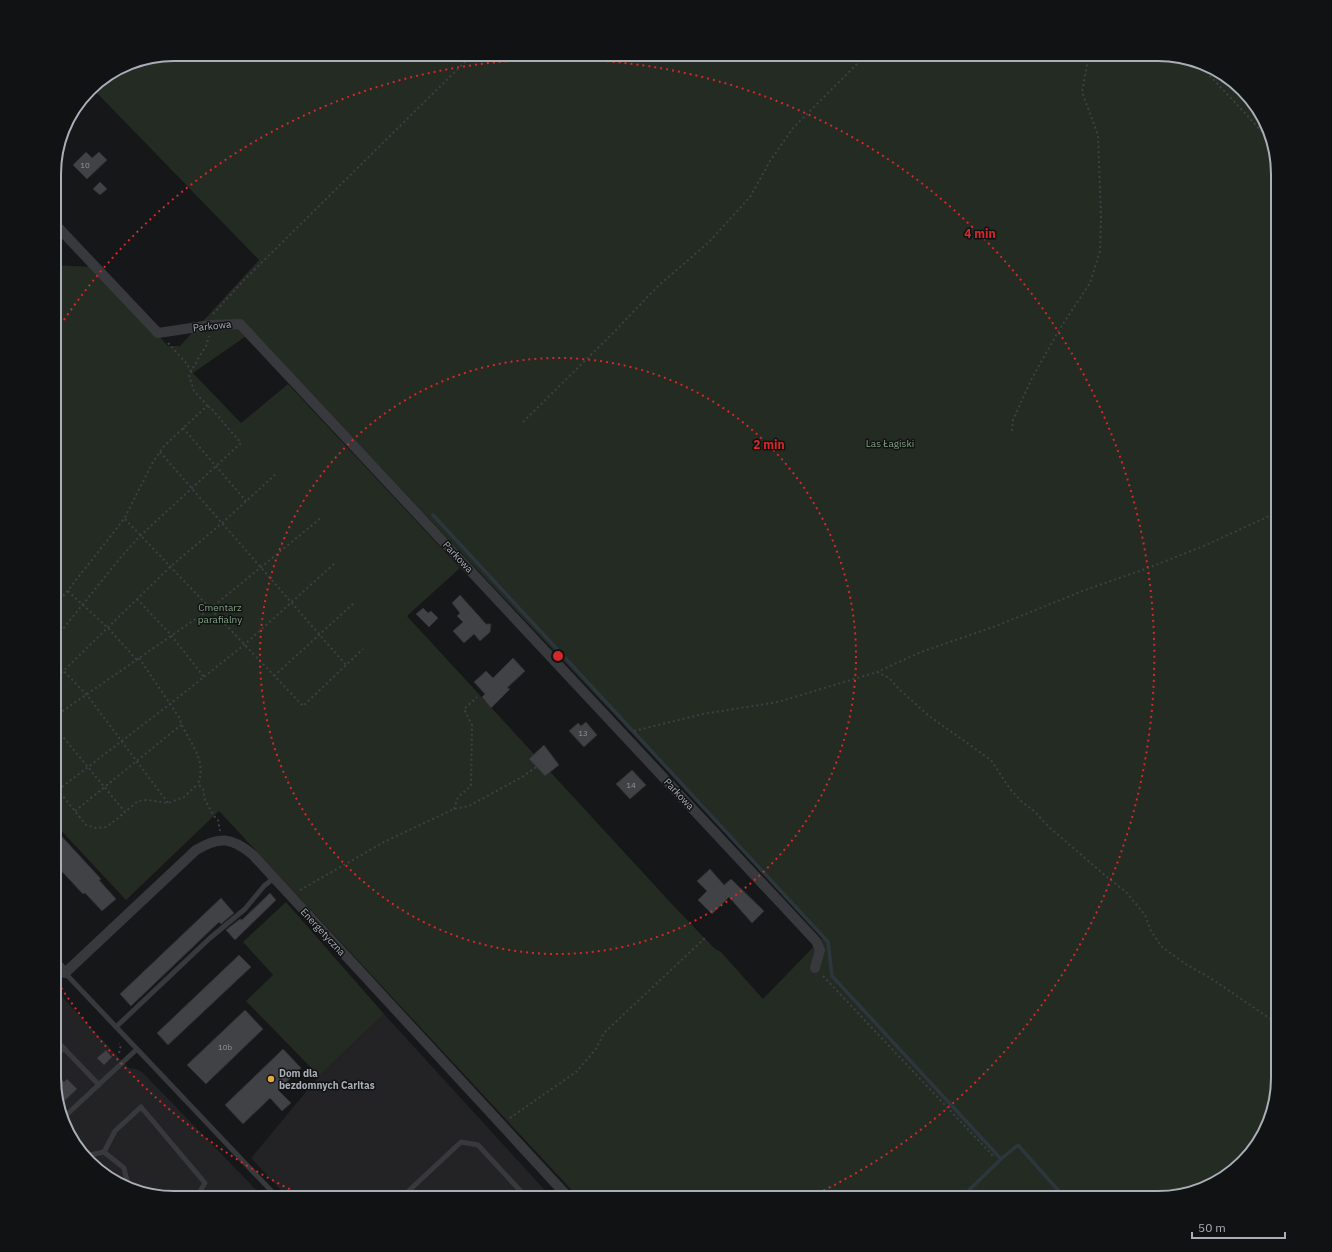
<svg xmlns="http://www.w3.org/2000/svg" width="1332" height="1252" font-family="'IBM Plex Sans',sans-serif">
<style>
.built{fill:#232325}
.green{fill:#232b23;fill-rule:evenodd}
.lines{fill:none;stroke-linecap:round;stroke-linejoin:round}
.stream{stroke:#2d363c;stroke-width:3.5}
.building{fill:#414245;stroke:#313134}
.path{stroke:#3e4044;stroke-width:2;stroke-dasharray:2 3;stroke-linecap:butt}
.lane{stroke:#38393d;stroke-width:5}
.street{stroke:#38393d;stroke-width:10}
.ring{fill:none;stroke:#d62828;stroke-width:2;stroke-dasharray:2 4}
.poi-dot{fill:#e7a740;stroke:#111213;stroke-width:1.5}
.labels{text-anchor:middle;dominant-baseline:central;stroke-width:3;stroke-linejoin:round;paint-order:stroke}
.number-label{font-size:8px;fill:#8f939a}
.street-label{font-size:10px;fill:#a9aeb7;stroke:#111213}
.park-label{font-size:10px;fill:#82a182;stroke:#111213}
.poi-label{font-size:10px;font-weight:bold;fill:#a9aeb7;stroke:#111213;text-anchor:start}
.rim{fill:none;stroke:#a9aeb7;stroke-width:2}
.centre{fill:#d62828;stroke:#111213;stroke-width:2}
.ring-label{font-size:12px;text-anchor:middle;font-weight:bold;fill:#d62828;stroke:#111213;stroke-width:3;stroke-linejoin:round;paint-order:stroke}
</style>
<rect width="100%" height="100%" fill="#161718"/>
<g class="built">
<polygon points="54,988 123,1062 129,1068 137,1069 143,1073 264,1198 174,1198 128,1189 89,1163 63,1124 54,1086"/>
<polygon points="384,1014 552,1198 288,1198 251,1158 320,1075"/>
</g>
<g class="green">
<path d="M174,54H1166L1204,63L1243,89L1269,128L1278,166V1078L1269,1124L1243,1163L1204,1189L1166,1198H579L219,811L126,900L54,823V265L93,267L168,346H180L259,260L92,88L95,84L128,63ZM252,332L824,936L763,999L721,952L715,949L670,902L407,616L460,568L288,384L241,423L193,373Z"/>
<polygon points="286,902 384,1014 319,1076 246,1001 273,975 243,942"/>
</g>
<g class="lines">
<g class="stream">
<polyline points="433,515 828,942 832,976 1001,1159"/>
<polyline points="961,1198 1001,1159 1018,1145 1065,1198"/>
<polyline points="1124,1198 1128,1195 1164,1198"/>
</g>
</g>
<g class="building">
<polygon points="86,152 92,158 99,152 107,160 87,179 73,165"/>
<polygon points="100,182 107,189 100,195 93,189"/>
<polygon points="460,595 486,624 491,624 490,632 480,641 474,634 464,643 453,631 463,622 457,616 460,613 452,603"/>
<polygon points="423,608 428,613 431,611 438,618 429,627 416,614"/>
<polygon points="513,658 525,671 507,688 510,689 491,708 482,697 485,694 474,682 486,671 493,678"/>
<polygon points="586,722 597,735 584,747 569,731 578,723 581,726"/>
<polygon points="544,745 559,765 545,776 529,759"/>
<polygon points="632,770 646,785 630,799 616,784"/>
<polygon points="54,828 101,879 99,880 116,899 102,911 85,893 83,894 54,863"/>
<polygon points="710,869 724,885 731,879 764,911 752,923 729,897 712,914 698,900 707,891 697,881"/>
<polygon points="270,893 276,900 235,940 226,930 240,919 242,920"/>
<polygon points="221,898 234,913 221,924 219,922 131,1006 120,994"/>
<polygon points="239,955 251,967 168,1045 157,1033"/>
<polygon points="245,1010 263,1029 206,1084 187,1065"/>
<polygon points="283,1049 301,1068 278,1090 291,1103 282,1111 270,1098 243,1124 225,1105"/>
<polygon points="106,1050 112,1057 104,1065 97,1058"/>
<polygon points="54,1072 64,1082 67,1079 77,1089 59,1106 54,1086"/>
</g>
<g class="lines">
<g class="path">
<polyline points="1045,54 1055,57 1067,54"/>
<polyline points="1196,61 1243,111 1273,144"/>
<polyline points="213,314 245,279 473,54"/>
<polyline points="168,343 187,364 191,371"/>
<polyline points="523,422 614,332 657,287 709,242 750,197 770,161 793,128 867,54"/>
<polyline points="183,428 246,501"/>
<polyline points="1012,431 1013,420 1031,380 1059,330 1090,283 1100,251 1101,219 1098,135 1082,92 1089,54"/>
<polyline points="160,452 346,665"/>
<polyline points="125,519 303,706 363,649"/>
<polyline points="68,591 108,628 137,660"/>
<polyline points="137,599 171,635 204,677"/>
<polyline points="54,608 124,519 153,462 164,446 207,406 206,404 194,391 189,375 199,357 206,346 209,336"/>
<polyline points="54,640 121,557 140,536 241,443 211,408 207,406"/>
<path d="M139,658L179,717C186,741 208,756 198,784L203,789L205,800L214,816L218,820L220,831"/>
<polyline points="54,661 87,695 168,803"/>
<polyline points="877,672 889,678 900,690 929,716 991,760 1010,789 1022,802 1033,810 1050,828 1107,877 1127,893 1145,915 1151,931 1162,947 1187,965 1209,977 1278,1024"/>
<polyline points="274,676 355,602"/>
<polyline points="54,680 170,567 222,523 276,474"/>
<polyline points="54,717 210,609 321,518"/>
<polyline points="54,726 125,812 138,801 147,800 168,803 184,797 198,784"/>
<polyline points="634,731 703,714 778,702 877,672 921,652 996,626 1085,590 1148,568 1206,545 1278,512"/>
<polyline points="54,785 86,825 96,828 106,827 117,819 125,812"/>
<polyline points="58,790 170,704 244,645 334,564"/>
<polyline points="454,809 458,797 471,786 472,725 464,709 477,697"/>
<polyline points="75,811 181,725"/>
<polyline points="300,890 386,841 454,809 469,806 522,777 539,765"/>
<polyline points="823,976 994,1157"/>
<polyline points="119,1053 121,1045 119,1044"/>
<polyline points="510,1118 576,1072 596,1049 604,1033 706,937"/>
</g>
<g class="lane">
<polyline points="65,973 278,1198"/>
<polyline points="116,1027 210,938 245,909 264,886 274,878"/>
<polyline points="54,1038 99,1085"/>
<polyline points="54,1058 64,1048"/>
<polyline points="62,1119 137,1049"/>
<polyline points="104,1152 115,1131 141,1107 205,1183 196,1198"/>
<polyline points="86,1158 90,1155 104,1152 124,1168 129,1189"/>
<polyline points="401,1198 461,1142 478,1145 527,1198"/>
</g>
<g class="street">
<polyline points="54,223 158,333 211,325 240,324 816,941 820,950 815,968"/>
<path d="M54,961L65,973L196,850C219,836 232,837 253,855L569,1198"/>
</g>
</g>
<g class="ring">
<circle cx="558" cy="656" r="298"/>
<path d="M306 1197A597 597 0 0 1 54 977M54 335A597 597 0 1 1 810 1197"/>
</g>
<circle class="poi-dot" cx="271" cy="1079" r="4"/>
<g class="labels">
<g class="number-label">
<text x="85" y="165">10</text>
<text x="583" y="733">13</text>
<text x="631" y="785">14</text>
<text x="225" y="1047">10b</text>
</g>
<g class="street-label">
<text transform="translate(212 326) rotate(-6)">Parkowa</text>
<text transform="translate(458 557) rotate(47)">Parkowa</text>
<text transform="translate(679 794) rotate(47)">Parkowa</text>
<text transform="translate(323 932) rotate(47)">Energetyczna</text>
</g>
<g class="park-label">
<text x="890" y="443">Las Łagiski</text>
<text x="220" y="607">Cmentarz<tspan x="220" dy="12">parafialny</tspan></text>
</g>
<g class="poi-label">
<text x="279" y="1073">Dom dla<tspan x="279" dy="12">bezdomnych Caritas</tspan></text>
</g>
</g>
<path d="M0 0H1332V1252H0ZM174 61H1158A113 113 0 0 1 1271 174V1078A113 113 0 0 1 1158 1191H174A113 113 0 0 1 61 1078V174A113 113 0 0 1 174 61Z" fill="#111213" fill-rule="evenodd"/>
<path class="rim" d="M174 61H1158A113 113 0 0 1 1271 174V1078A113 113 0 0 1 1158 1191H174A113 113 0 0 1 61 1078V174A113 113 0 0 1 174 61Z"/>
<circle cx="558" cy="656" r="6" class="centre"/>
<g class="ring-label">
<text x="980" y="238">4 min</text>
<text x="769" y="449">2 min</text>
</g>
<path d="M1192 1232v6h93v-6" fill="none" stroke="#a9aeb7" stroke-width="2"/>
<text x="1198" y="1232" font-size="12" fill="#a9aeb7" stroke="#111213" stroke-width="3" paint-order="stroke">50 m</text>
</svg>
